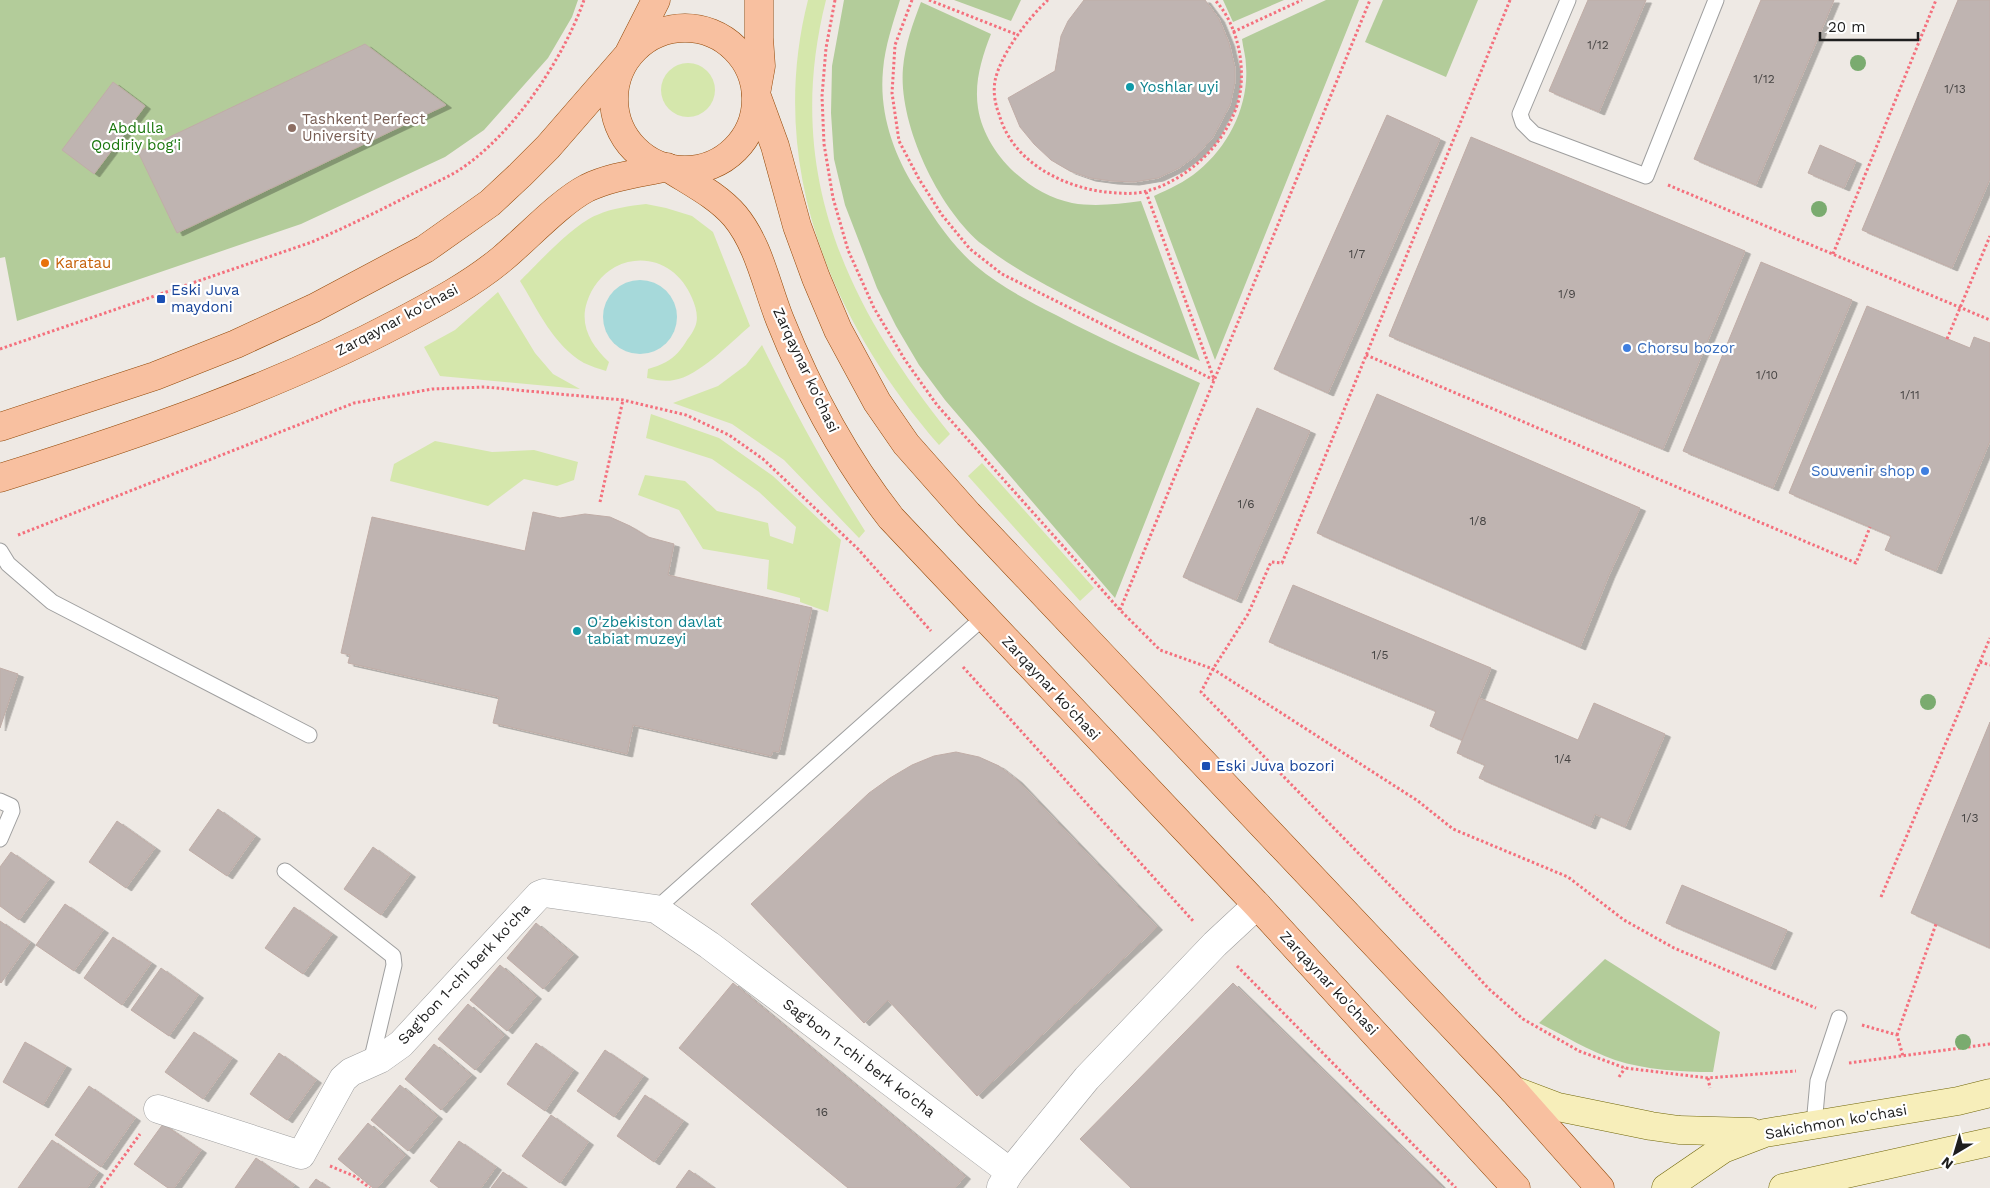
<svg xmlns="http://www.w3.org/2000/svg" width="1990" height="1188" font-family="'Work Sans',sans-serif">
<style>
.grass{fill:#d5e7ac}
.forest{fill:#b3cc9a}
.water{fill:#a6d9da}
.building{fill:#bfb4b1;stroke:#c0ada7;filter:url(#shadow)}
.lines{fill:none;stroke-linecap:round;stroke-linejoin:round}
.service-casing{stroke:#9f9f9f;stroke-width:17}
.minor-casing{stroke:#9f9f9f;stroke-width:29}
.secondary-casing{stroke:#716709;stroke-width:29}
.primary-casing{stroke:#924706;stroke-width:29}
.path{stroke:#f4707d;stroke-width:3;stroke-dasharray:2.5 2.5;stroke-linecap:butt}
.service{stroke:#fff;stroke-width:15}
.minor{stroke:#fff;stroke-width:28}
.secondary{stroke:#f7eeba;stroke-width:28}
.primary{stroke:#f8c0a0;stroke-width:28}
.tree{fill:#7aab6f}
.culture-dot{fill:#0f9aa8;stroke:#fff;stroke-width:2}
.education-dot{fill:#8d6e63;stroke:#fff;stroke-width:2}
.food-dot{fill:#e8710a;stroke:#fff;stroke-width:2}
.transit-dot{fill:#1a4fb4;stroke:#fff;stroke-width:2}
.shop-dot{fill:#3f7fe0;stroke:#fff;stroke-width:2}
.labels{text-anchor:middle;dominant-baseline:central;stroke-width:4.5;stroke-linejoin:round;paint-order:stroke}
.number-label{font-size:12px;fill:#464443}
.culture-label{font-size:15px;fill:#0d838f;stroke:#fff;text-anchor:start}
.education-label{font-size:15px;fill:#785e54;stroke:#fff;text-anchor:start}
.park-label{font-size:15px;fill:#1c7810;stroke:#fff}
.food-label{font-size:15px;fill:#c56008;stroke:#fff;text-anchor:start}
.transit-label{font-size:15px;fill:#164399;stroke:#fff;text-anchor:start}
.street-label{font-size:15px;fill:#1e1e1e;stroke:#fff}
.shop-label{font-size:15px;fill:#366cbe;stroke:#fff;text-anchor:start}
</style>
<defs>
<filter id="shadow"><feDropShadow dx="5.5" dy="3" stdDeviation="0" flood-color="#0004"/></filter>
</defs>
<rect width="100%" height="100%" fill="#eee9e4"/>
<g class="grass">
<path d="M808,0H826C783,170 845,303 950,434L939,445C831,321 766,165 808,0Z"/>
<circle cx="688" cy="90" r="27"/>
<path d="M646,204L666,208L692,216L713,232L750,326C731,342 698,377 674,380C665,382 656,380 647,378L648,369C654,367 661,365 666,362C675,357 682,349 687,340C690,336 693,332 695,327C699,318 696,307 692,298C679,266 646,251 615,267C601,275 592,287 587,302C579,326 592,346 609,362L606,371C599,369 591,366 584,363C553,345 538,310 520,281C538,263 575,223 597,215C613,208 629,206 646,204Z"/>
<polygon points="498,292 535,353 553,374 580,389 440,376 424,347 455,330"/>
<path d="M762,345C793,409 827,471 865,531L859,538L784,460L732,424L673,403L718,386L746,365Z"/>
<polygon points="651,414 719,438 773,476 841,540 828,612 800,602 800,598 767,589 769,560 703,549 679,510 638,495 645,475 685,481 717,511 768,523 770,536 793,544 796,527 759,492 712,459 646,438"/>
<polygon points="435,441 492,452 534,450 578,462 574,480 557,486 524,479 488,506 390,481 394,464"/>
<polygon points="982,463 1094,588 1080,601 968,476"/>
</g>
<g class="forest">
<polygon points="0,0 578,0 572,17 548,58 484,130 445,157 301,224 17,321 5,257 0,258"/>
<path d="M844,0H900C893,23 885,46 883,70C879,112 893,153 915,188C932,215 951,245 976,266C1000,286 1028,301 1056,315C1103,340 1152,361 1200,383L1115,598L945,400L919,365L896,326L877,288L845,205L834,159L831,113L832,66Z"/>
<polygon points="954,0 1021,0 1011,21"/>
<polygon points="1223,0 1284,0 1233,22"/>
<path d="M1326,0H1359L1215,360L1154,196C1169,189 1185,182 1198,171C1229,146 1249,105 1246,66C1246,57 1243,48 1242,39Z"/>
<polygon points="1383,0 1478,0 1446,77 1365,42"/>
<path d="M921,2L991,34C982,57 974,82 978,108C985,153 1028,194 1072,203C1095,207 1118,204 1141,201L1200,361C1152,338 1104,316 1057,291C1032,278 1006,263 983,245C939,210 898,124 903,68C905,45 913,23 921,2Z"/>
<path d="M1605,959L1720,1032L1713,1072C1681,1072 1646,1070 1615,1060C1589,1051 1563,1035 1539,1023Z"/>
</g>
<circle class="water" cx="640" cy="317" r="37"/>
<g class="building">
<polygon points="1084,0 1205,0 1219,19 1229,43 1235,68 1235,82 1230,105 1213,137 1198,154 1179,168 1158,178 1134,182 1112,181 1090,178 1070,171 1051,160 1034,144 1020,127 1008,98 1055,71 1061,36 1068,21"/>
<polygon points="1588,0 1646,0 1599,112 1549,91"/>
<polygon points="1761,0 1834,0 1756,185 1694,159"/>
<polygon points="1958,0 1990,0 1990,179 1952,268 1862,230"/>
<polygon points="365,44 446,105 177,233 138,152"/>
<polygon points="113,82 145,106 94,174 62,150"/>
<polygon points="1387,115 1440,139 1328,393 1274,369"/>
<polygon points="1471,137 1745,251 1663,449 1389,336"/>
<polygon points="1820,145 1856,161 1844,188 1808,173"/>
<polygon points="1761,262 1852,300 1773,488 1683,451"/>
<polygon points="1867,306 1970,348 1974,337 1990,343 1990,441 1936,571 1885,550 1891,536 1789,493"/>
<polygon points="1377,394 1640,508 1609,575 1580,647 1317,533"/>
<polygon points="1257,408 1310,431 1236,600 1183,577"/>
<polygon points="533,512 560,518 585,514 610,517 630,526 648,537 674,544 668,575 812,608 779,752 773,751 771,756 633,725 627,754 493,723 499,697 348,663 350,655 341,653 372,517 525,551"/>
<polygon points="1293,585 1491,668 1462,740 1430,726 1436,711 1269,642"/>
<polygon points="0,668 18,674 0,728"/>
<polygon points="1479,698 1578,740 1594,703 1665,734 1625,827 1595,814 1590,826 1479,778 1485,765 1457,753"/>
<polygon points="1990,722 1990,948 1911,913"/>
<polygon points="956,752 979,757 999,766 1017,780 1157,927 977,1096 888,1000 864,1023 751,904 869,793 890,778 912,765 934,756"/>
<polygon points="218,809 255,836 227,876 189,850"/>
<polygon points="117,821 155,848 126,888 89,862"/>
<polygon points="373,847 410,874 381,915 344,889"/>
<polygon points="11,852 49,879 19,920 0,906 0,867"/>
<polygon points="1682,885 1787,930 1770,967 1666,923"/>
<polygon points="65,904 103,930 74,971 36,945"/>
<polygon points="294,907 332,934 303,974 265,948"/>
<polygon points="0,921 30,942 1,983 0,982"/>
<polygon points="536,923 573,954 543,989 507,958"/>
<polygon points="113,937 151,963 122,1005 84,978"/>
<polygon points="500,965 536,996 507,1031 470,1000"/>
<polygon points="161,968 198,995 169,1036 131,1010"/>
<polygon points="733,983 965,1176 955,1188 848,1188 679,1048"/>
<polygon points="1233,983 1439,1184 1442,1188 1131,1188 1080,1139"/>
<polygon points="468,1004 504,1035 475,1070 438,1039"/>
<polygon points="194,1032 232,1058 203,1099 165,1072"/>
<polygon points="25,1042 66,1066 43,1105 3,1082"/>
<polygon points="536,1043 573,1070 545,1111 507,1084"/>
<polygon points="434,1044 471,1075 441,1110 405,1079"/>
<polygon points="605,1050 643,1076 614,1117 577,1091"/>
<polygon points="279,1053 316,1080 287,1120 250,1094"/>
<polygon points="400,1085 437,1116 408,1151 371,1120"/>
<polygon points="89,1086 135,1118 101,1167 55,1135"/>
<polygon points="645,1095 683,1121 654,1162 617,1136"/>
<polygon points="551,1115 588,1142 560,1183 522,1156"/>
<polygon points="368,1123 405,1155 377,1188 373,1188 338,1159"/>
<polygon points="163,1124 201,1150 174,1188 168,1188 134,1164"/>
<polygon points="52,1140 98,1172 87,1188 18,1188"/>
<polygon points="459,1141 496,1167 481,1188 439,1188 430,1181"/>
<polygon points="256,1158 294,1185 292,1188 235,1188"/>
<polygon points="689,1170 714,1188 676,1188"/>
<polygon points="503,1172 526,1188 491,1188"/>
<polygon points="316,1179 329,1188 309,1188"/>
</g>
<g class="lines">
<g class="service-casing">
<g id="service">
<polyline points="1568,0 1520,114 1523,123 1534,134 1646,176 1716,0"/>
<polyline points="0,551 8,564 52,602 309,735"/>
<polyline points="0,801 11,806 12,811 0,839"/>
<polyline points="285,871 393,956 394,965 371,1062"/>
<polyline points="656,909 984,617"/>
<polyline points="1814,1125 1818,1081 1839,1018"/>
</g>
</g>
<g class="minor-casing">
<g id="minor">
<polyline points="158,1109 301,1155 343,1079 351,1072 380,1059 401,1044 539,895 544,893 656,909 709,945 1010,1172"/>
<polyline points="1001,1187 1010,1172 1087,1078 1215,944 1257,905"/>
</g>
</g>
<g class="secondary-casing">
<g id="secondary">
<polyline points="1513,1090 1558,1107 1651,1126 1679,1130 1751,1132"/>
<polyline points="1666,1188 1723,1149 1765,1133 1958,1101 1990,1093"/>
<polyline points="1783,1188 1990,1142"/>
</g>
</g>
<g class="primary-casing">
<g id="primary">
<polyline points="759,0 759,38 761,66 756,94 775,146 797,226 816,278 838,330 877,402 906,444 968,514 1513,1090 1600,1188"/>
<circle cx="685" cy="99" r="71"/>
<polyline points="0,427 155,376 236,344 314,308 425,249 490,203 520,175 548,147 628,55 656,0"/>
<path d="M0,478C137,435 273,389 400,322C436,303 472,284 503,258C527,238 560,202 587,188C612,176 641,173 667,167C690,182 717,195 735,216C759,245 766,285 780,320C808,390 844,458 891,518L1257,905L1516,1188"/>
</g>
</g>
<g class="path">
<polyline points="835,0 826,48 822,96 824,144 833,198 848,250 874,308 905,360 937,405 1120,610 1160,650 1213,669 1418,801 1453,829 1568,877 1624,920 1674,948 1816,1008"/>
<polyline points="912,0 895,45 892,93 899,141 919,179 942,215 970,249 1002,274 1214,380"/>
<polyline points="929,0 1018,35"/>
<path d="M1048,0C1028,18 1000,55 995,81C993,92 995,104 999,114C1012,161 1060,186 1105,192C1119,193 1134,195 1147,191C1166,186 1184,175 1199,162C1218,145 1232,124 1239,99C1246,66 1238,25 1215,0"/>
<polyline points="1510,0 1282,563 1271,562 1248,614 1213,669 1201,692 1452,949 1489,989 1523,1019 1579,1051 1625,1068 1708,1078 1796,1071"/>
<polyline points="1233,32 1302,0"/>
<polyline points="1668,185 1990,320"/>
<polyline points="1146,192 1214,379"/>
<polyline points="1833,254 1936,0"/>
<polyline points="1947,339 1990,236"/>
<path d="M0,349L312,242C346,227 379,211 412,194C426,187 442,180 456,172C511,138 563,60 584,0"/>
<polyline points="1366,355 1856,563 1870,527"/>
<polyline points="600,502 623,400"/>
<polyline points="18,535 354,403 432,389 485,387 623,400 686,415 729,435 763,459 858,549 931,631"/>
<polyline points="1120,610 1370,0"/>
<polyline points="1980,662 1990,665"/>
<polyline points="963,667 1194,922"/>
<polyline points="1881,897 1990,638"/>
<polyline points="1237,966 1456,1188"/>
<polyline points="1862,1025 1897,1035 1903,1056"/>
<polyline points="1897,1035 1936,924"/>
<polyline points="1849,1063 1990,1044"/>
<polyline points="1619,1077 1625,1068"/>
<polyline points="1708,1078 1710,1088"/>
<polyline points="330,1166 354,1176 370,1188"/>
<polyline points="101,1188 140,1134"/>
</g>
<use href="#service" class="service"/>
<use href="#minor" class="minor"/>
<use href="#secondary" class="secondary"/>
<use href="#primary" class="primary"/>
</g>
<g class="tree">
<circle cx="1858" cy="63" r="8"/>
<circle cx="1819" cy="209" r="8"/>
<circle cx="1928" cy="702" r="8"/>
<circle cx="1963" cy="1042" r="8"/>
</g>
<g class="culture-dot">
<circle cx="1130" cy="87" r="5"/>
<circle cx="577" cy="631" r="5"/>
</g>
<circle class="education-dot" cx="292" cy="128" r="5"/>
<circle class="food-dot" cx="45" cy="263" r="5"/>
<g class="transit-dot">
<rect x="156" y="294" width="10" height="10" rx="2.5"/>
<rect x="1201" y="761" width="10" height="10" rx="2.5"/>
</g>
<g class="shop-dot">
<circle cx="1627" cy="348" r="5"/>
<circle cx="1925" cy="471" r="5"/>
</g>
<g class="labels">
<g class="number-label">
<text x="1598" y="45">1/12</text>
<text x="1764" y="79">1/12</text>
<text x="1955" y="89">1/13</text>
<text x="1357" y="254">1/7</text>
<text x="1567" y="294">1/9</text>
<text x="1767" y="375">1/10</text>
<text x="1910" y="395">1/11</text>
<text x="1246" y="504">1/6</text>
<text x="1478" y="521">1/8</text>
<text x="1380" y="655">1/5</text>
<text x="1563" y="759">1/4</text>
<text x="1970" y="818">1/3</text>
<text x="822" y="1112">16</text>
</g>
<g class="culture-label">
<text x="1140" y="87">Yoshlar uyi</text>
<text x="587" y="622">O'zbekiston davlat<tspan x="587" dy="17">tabiat muzeyi</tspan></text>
</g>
<g class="education-label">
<text x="302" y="119">Tashkent Perfect<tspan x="302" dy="17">University</tspan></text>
</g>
<g class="park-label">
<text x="136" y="128">Abdulla<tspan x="136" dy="17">Qodiriy bog'i</tspan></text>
</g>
<g class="food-label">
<text x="55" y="263">Karatau</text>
</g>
<g class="transit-label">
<text x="171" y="290">Eski Juva<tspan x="171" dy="17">maydoni</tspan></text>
<text x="1216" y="766">Eski Juva bozori</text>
</g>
<g class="street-label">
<text transform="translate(397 320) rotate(-28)">Zarqaynar ko'chasi</text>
<text transform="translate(806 370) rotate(65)">Zarqaynar ko'chasi</text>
<text transform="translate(1051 688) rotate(47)">Zarqaynar ko'chasi</text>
<text transform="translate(464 974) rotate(-47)">Sag'bon 1-chi berk ko'cha</text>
<text transform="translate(1329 983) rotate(47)">Zarqaynar ko'chasi</text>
<text transform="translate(859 1058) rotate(37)">Sag'bon 1-chi berk ko'cha</text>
<text transform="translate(1836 1122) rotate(-10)">Sakichmon ko'chasi</text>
</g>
<g class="shop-label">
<text x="1637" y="348">Chorsu bozor</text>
<text x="1915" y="471" text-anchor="end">Souvenir shop</text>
</g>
</g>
<g transform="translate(1955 1153) rotate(218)" stroke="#ffffff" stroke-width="4" paint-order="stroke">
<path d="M0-4L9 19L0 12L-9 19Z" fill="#1e1e1e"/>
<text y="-8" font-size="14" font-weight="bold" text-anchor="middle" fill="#1e1e1e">N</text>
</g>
<path d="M1820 32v8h98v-8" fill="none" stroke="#1e1e1e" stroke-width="2.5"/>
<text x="1828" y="32" font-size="15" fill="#1e1e1e" stroke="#ffffff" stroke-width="4" paint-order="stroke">20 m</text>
</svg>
